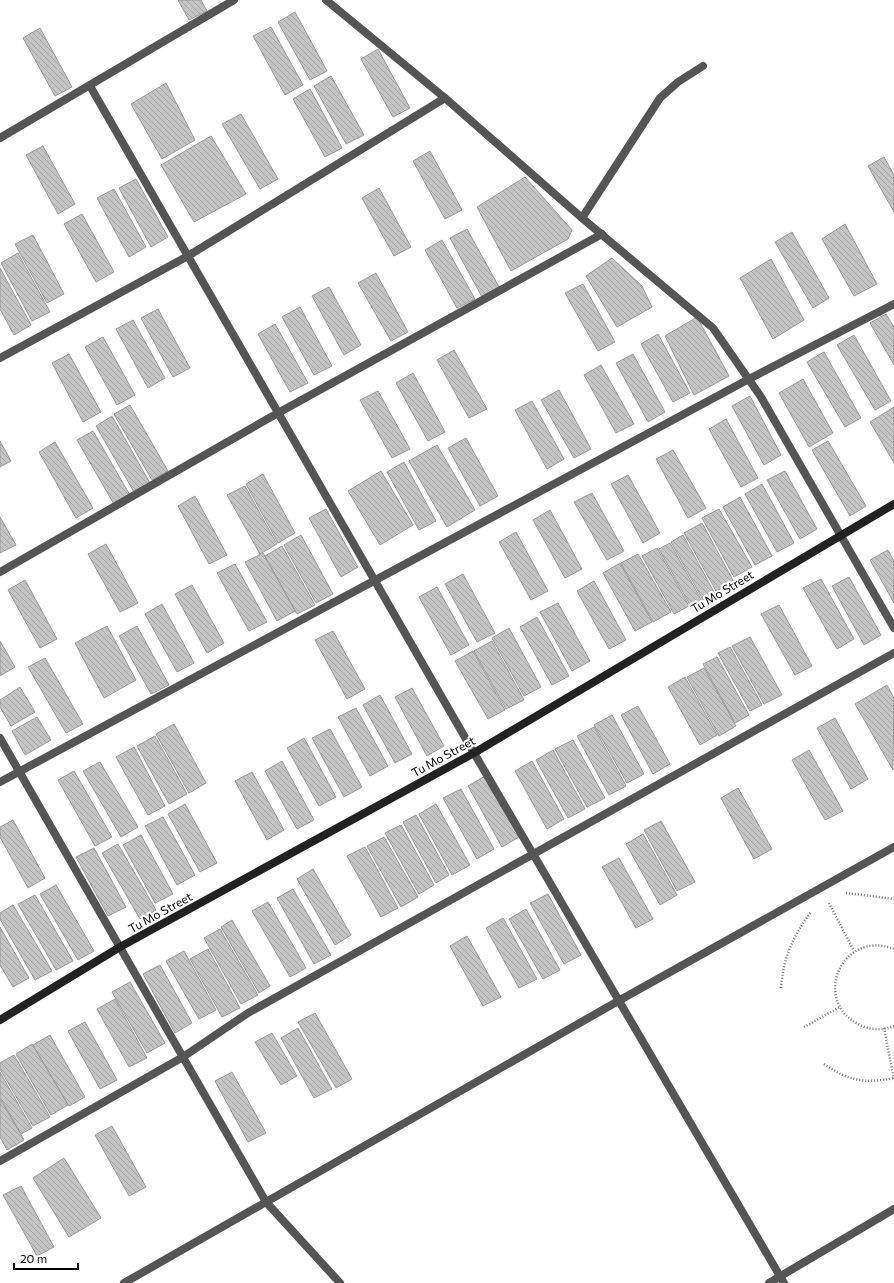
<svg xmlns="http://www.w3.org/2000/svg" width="894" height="1283" font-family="Commissioner,sans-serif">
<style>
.building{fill:url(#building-back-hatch);stroke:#999}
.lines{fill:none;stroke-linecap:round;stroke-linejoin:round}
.path{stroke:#777;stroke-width:2.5;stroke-dasharray:1 2;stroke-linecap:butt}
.street{stroke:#555;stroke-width:8}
.secondary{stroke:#222;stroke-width:8}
.labels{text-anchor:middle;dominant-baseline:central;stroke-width:4;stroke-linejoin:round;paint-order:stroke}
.street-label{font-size:12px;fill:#000;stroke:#fff}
</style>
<defs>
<pattern id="building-back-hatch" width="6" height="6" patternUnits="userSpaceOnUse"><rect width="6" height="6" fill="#c4c4c4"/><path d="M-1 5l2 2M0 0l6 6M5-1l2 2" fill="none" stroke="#a7a7a7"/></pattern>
</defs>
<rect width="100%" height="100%" fill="#fff"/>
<g class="building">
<polygon points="178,0 201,0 207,11 189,20"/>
<polygon points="295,12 327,71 310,80 278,22"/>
<polygon points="271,27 303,85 285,95 253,36"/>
<polygon points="40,28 72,87 55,96 23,38"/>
<polygon points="378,49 410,108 393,117 361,59"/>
<polygon points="331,76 364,135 346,144 314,86"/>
<polygon points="166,83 195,140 162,159 131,104"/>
<polygon points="310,89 342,148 325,157 293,99"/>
<polygon points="241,114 278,179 260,189 222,124"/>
<polygon points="211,136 246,194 194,222 161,165"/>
<polygon points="43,146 75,204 58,214 26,155"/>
<polygon points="430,151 462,210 445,219 413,161"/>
<polygon points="884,157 894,175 894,212 868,166"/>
<polygon points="525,177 572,230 568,239 511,271 477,207"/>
<polygon points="136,179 168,237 151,247 119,188"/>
<polygon points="379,188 411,247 394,256 362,198"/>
<polygon points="114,189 146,247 129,257 97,198"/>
<polygon points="82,214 114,272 96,282 64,224"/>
<polygon points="845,224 877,284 854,296 822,239"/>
<polygon points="467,229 499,287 482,297 450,238"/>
<polygon points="792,232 829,298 813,308 775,242"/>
<polygon points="33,235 64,294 47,303 15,244"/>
<polygon points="442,240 475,299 457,308 425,250"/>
<polygon points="18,253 50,312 32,321 1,263"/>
<polygon points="612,258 642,286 652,307 617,327 586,276"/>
<polygon points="771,259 804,320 773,339 740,278"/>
<polygon points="0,268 31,325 14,335 0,309"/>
<polygon points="376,273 408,332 391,341 358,283"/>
<polygon points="583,284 615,342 598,351 565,293"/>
<polygon points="329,287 361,345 344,355 312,296"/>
<polygon points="300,307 332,366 314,375 282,317"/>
<polygon points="158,309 190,368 173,377 141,318"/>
<polygon points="886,314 894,327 894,365 870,323"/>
<polygon points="697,317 729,376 694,395 665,336"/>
<polygon points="133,320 165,378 148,388 116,329"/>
<polygon points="275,324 308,383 290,392 258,334"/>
<polygon points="658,334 690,393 673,402 641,344"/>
<polygon points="854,335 891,401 875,410 837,345"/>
<polygon points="103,337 135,395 117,405 85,347"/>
<polygon points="454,350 487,409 469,418 437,360"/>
<polygon points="824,352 861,418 845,427 807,362"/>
<polygon points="69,354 101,412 83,422 52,363"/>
<polygon points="633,354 665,412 648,422 616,363"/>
<polygon points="601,365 634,424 616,433 584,375"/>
<polygon points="413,373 445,432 428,441 396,383"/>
<polygon points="803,379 833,433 809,447 779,393"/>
<polygon points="559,390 591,449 574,458 541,400"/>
<polygon points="378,391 410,449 392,458 360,400"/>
<polygon points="750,396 781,455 764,465 732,406"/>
<polygon points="532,401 564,459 547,469 515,410"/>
<polygon points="130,405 168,471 152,480 114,414"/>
<polygon points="894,407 894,463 870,422"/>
<polygon points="112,416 150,483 134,492 96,426"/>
<polygon points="726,419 758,478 741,487 709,429"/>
<polygon points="93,431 131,497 115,506 77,440"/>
<polygon points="466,438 498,496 480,506 448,448"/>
<polygon points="0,441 11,461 0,467"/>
<polygon points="828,441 866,506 850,516 812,450"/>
<polygon points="55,442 93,508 76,518 39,452"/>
<polygon points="437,445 475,510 447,527 409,461"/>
<polygon points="673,450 706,508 688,518 656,459"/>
<polygon points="404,462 436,521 419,530 387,472"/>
<polygon points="381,471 413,525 380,545 348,491"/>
<polygon points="785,471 817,529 800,539 767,480"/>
<polygon points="263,474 295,533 278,543 246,484"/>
<polygon points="628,475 660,533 643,543 611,484"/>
<polygon points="762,484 794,543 777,552 745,494"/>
<polygon points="245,486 277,544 260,554 227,495"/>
<polygon points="592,493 624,551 607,560 574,502"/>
<polygon points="195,496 227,555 209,564 178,506"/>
<polygon points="740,497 772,556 755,565 723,507"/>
<polygon points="326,509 358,567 341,577 309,518"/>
<polygon points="719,509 752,567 734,577 702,518"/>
<polygon points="550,510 582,569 565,578 533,520"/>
<polygon points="0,517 16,545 0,553"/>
<polygon points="702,523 734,582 716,591 684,533"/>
<polygon points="516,532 548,591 531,600 499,542"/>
<polygon points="301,535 333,594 316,603 284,545"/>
<polygon points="683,535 715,594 703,600 671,542"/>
<polygon points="670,543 702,601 691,607 659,549"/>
<polygon points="106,544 138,603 120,612 88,554"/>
<polygon points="282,546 315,605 297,614 265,556"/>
<polygon points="657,548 689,606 674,614 642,556"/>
<polygon points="888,550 894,561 894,603 870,560"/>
<polygon points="263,553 295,611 277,621 245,562"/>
<polygon points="638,554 671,612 653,622 621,563"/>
<polygon points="620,563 652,622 635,631 603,573"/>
<polygon points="235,564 267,622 249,631 217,573"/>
<polygon points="463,574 495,633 477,642 445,584"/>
<polygon points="849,577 881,635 864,645 832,586"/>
<polygon points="821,579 854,639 837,649 803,588"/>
<polygon points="25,580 57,639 40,648 8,590"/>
<polygon points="594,581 626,640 609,649 577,591"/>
<polygon points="192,585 224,643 207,653 175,594"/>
<polygon points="437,587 469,645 451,655 419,597"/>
<polygon points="558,603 590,661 572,671 540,612"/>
<polygon points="162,604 194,663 177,672 145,614"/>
<polygon points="779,605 812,666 795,675 761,614"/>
<polygon points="537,617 569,676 552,685 520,627"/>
<polygon points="107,626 136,680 104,698 75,643"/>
<polygon points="137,626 169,685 151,694 119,636"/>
<polygon points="509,628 541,687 524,696 492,638"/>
<polygon points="333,631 365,689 347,699 315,640"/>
<polygon points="750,637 782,695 764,704 732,646"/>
<polygon points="0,641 15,667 0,676"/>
<polygon points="492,641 524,700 506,709 474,651"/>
<polygon points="730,647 762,705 750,711 718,653"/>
<polygon points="473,651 505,710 488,719 455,661"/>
<polygon points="717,657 749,715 735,723 703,664"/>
<polygon points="45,658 83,724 66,733 28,667"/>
<polygon points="704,668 736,726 719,736 687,677"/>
<polygon points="685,677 717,735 700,745 668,687"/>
<polygon points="887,685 894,698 893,770 855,704"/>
<polygon points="20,687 35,712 11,726 0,707 0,700"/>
<polygon points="412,688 444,746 427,756 395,697"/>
<polygon points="380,695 412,754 395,763 363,705"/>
<polygon points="638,706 670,764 653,774 621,715"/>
<polygon points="356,708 388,766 370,776 338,717"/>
<polygon points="612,715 644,774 627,783 594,725"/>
<polygon points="37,717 51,740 25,755 12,731"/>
<polygon points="835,718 868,779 851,789 817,728"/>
<polygon points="174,724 206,783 189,793 156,734"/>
<polygon points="594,727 626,786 609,795 577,736"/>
<polygon points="330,729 362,787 344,797 312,738"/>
<polygon points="155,736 187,794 169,804 137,746"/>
<polygon points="304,738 336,797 319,806 287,748"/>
<polygon points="573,740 605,798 587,807 555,749"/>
<polygon points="134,747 165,806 148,815 116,757"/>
<polygon points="553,750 585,809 568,818 536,760"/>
<polygon points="809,750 843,811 825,820 792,760"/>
<polygon points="282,761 314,820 297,829 265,771"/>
<polygon points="532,761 564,819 547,829 515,771"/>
<polygon points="100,762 138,827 121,837 83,771"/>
<polygon points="74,771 112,837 95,846 58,780"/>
<polygon points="252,772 284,830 267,840 235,781"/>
<polygon points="485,776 519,837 502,847 468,786"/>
<polygon points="738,788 772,849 754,859 721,798"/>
<polygon points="461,789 494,849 477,859 443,798"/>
<polygon points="185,804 217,863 200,872 168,814"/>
<polygon points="436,804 470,865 452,875 419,814"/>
<polygon points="416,815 449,875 436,883 403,822"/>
<polygon points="163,817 195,875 177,885 145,826"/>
<polygon points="13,820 45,878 28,888 0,837 0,827"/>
<polygon points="661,821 695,882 677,891 644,830"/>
<polygon points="401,825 434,885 419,894 385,833"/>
<polygon points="643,834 677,895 660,905 626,844"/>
<polygon points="141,835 173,894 155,903 123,845"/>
<polygon points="384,837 418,897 401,907 367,846"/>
<polygon points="118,844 156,910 140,919 102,853"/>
<polygon points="365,847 398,908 381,917 347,856"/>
<polygon points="94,848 126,907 108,916 76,857"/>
<polygon points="619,858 653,919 636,928 602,867"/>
<polygon points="313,869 351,935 335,945 297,879"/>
<polygon points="56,885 94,951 78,960 40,894"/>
<polygon points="293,889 331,955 314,964 277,898"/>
<polygon points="548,894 581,955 564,964 530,903"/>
<polygon points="35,895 73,961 56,970 18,904"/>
<polygon points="268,902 306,968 290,977 252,911"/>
<polygon points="13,905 52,971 35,980 0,919 0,913"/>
<polygon points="526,909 560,970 543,979 509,919"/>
<polygon points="503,918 537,979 519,988 486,928"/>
<polygon points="232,920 270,986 259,993 221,927"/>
<polygon points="0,927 29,978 13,987 0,965"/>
<polygon points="220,929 258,995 241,1004 204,938"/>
<polygon points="467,936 501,997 483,1006 450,946"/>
<polygon points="208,949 240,1008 222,1017 190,959"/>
<polygon points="184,951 216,1010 199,1019 166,961"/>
<polygon points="160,965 192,1023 175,1033 143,974"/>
<polygon points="130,982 165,1043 147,1053 112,992"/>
<polygon points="115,999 147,1058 129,1067 97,1009"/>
<polygon points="315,1013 352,1079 336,1088 298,1022"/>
<polygon points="85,1022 117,1080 100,1089 68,1031"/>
<polygon points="298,1028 332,1089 314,1098 281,1038"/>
<polygon points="272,1033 297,1076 281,1085 255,1042"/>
<polygon points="50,1035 85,1097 69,1106 33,1045"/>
<polygon points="32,1044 68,1105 51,1115 16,1054"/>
<polygon points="14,1055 50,1117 33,1126 0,1069 0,1063"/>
<polygon points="0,1072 32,1128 21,1134 0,1097"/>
<polygon points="232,1072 266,1133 248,1142 215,1081"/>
<polygon points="0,1099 24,1140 7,1150 0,1137"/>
<polygon points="112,1126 146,1187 129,1196 95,1135"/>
<polygon points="64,1158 101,1218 69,1237 33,1178"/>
<polygon points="21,1186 54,1247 37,1256 3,1195"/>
</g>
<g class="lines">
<g class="path">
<polyline points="846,893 894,899"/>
<polyline points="829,903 854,951"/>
<path d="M894,949C843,929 811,999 858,1024C869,1030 882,1031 894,1026"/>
<path d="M781,988C783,958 793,936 811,912"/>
<polyline points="804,1027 840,1007"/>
<polyline points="884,1028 894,1079"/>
<path d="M824,1064C849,1081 864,1084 894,1078"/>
</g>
<g class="street">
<polyline points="326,0 445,98 582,218 713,328 761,397 894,628"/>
<polyline points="90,86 474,753 784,1283"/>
<polyline points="0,138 234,0"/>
<polyline points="582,218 660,98 678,82 703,66"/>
<polyline points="0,358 188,256 445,98"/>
<polyline points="0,572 278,413 602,234"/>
<polyline points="0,738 266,1202 340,1283"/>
<polyline points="0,782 749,379 894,304"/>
<polyline points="0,1161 183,1057 248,1013 894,653"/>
<polyline points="124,1283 620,1000 894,847"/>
<polyline points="769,1283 894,1209"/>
</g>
<polyline class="secondary" points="0,1020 120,947 474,753 894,504"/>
</g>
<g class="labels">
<g class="street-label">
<text transform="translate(722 591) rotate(-31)">Tu Mo Street</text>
<text transform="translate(443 756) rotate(-29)">Tu Mo Street</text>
<text transform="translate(160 912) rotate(-29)">Tu Mo Street</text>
</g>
</g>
<path d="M14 1263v6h64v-6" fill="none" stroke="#000000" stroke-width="2"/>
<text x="20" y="1263" font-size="12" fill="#000000" stroke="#ffffff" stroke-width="3" paint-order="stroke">20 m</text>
</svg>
